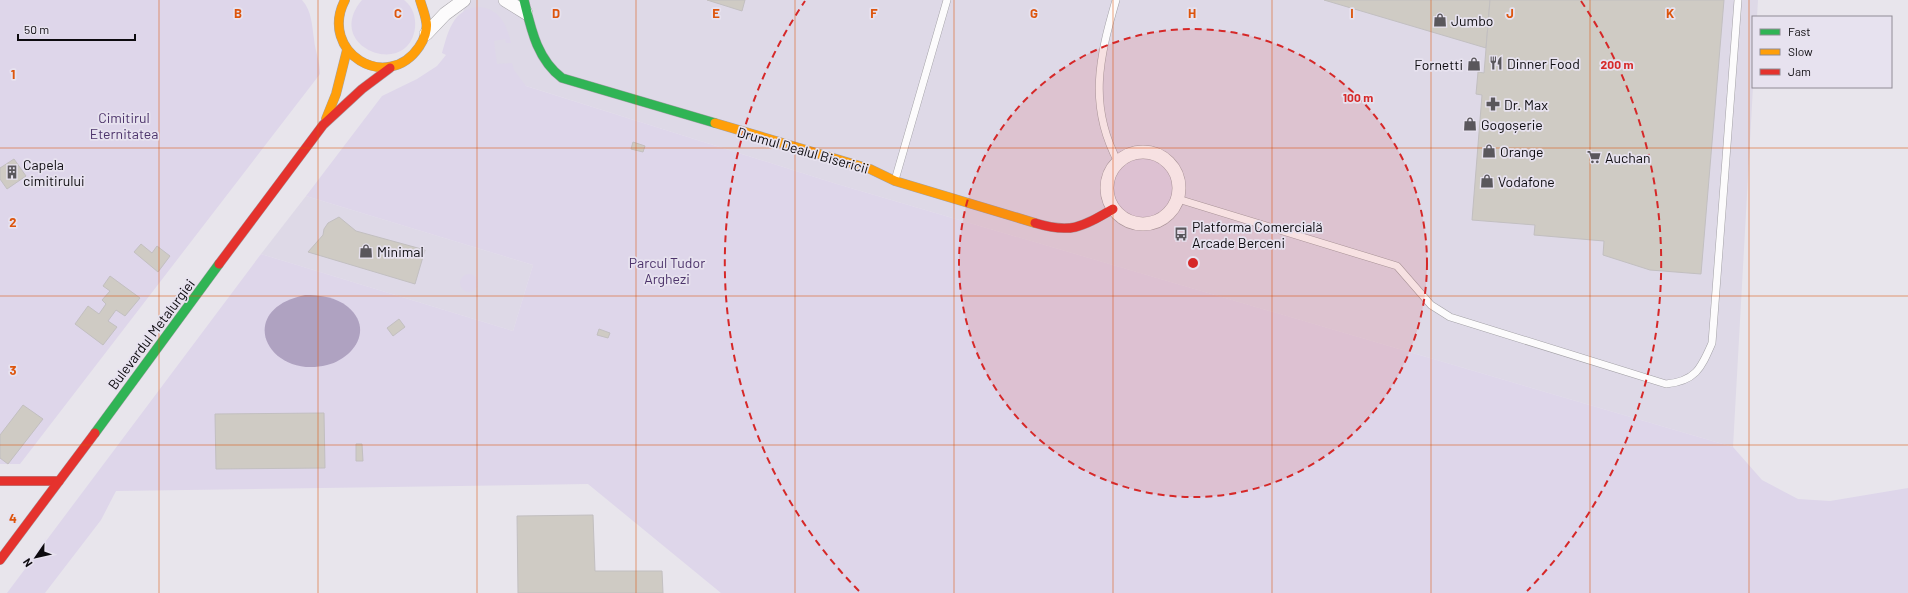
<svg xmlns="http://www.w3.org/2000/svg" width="1908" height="593" font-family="Barlow,sans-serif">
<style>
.built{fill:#ded9e7}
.green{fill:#ded6ea}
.water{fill:#afa2c1}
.building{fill:#cfcbc4;stroke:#c2bfc0}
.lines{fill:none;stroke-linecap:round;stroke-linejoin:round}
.lane-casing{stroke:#a3a1a6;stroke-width:8}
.street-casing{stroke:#a3a1a6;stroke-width:14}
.fast-casing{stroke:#a3a1a6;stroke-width:10}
.slow-casing{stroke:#a3a1a6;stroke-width:10}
.jam-casing{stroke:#a3a1a6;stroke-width:10}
.lane{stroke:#fcfbfc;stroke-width:7}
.street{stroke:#fcfbfc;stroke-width:13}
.fast{stroke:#30b455;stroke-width:9}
.slow{stroke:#ff9f0a;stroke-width:9}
.jam{stroke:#e5322d;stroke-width:9}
.grid{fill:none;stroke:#dd550c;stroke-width:1;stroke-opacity:0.55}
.ring{fill:none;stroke:#d62828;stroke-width:2;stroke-dasharray:7 5}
.labels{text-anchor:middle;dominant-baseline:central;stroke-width:3.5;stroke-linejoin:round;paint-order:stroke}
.poi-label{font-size:14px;fill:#0d0b0f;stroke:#e7e2ef;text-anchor:start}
.park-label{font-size:14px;fill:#4d346b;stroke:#e7e2ef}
.street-label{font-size:14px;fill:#0d0b0f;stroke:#e7e2ef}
.grid-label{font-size:13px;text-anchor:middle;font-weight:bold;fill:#dd550c;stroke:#e7e2ef;stroke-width:3.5;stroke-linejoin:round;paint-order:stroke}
.centre{fill:#d62828;stroke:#e7e2ef;stroke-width:2}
.ring-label{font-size:12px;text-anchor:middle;font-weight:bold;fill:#d62828;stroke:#e7e2ef;stroke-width:3.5;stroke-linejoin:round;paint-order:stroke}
</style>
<rect width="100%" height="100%" fill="#e8e5ec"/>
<g class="built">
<polygon points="466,0 1758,0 1757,17 1753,17 1753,87 1733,447 837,184 482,72 475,65 446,55 467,2"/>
<polygon points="306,196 533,265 513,331 261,254"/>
</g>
<g class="green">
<path d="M0,0H302C312,11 312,26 314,39C315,51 320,61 320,74L20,464H0Z"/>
<path d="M362,0H404C413,7 416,17 415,28C408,80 322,47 362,0Z"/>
<path d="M477,7C498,7 507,24 511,43H506L505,39L494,41L497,64L512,63L514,70L526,86L837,184L1733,447L1762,480L1798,499L1830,501L1908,488V593H721L588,484L116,491L101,520L45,593H7L261,254L513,331L533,265L306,196L382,96L417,79L437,66L446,55L442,53C448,33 452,10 477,7Z"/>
<circle cx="1143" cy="189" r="31"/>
<circle cx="469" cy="283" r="9"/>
</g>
<path class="water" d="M305,295C320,295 336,297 348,307C374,329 354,358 327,365C268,380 233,310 305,295Z"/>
<g class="building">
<polygon points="707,0 745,0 742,11"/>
<polygon points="1324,0 1490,0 1486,48"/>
<polygon points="1490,0 1724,0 1701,274 1650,270 1603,255 1604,241 1534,235 1535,225 1472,220 1482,95 1476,94 1478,72 1484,73"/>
<polygon points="633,142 645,146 643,152 631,149"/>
<polygon points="14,159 26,176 7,189 0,179 0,168"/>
<polygon points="339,217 356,231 425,250 415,284 308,252 323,235 324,229 328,223"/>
<polygon points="141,244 152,253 157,246 170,256 158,272 134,252"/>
<polygon points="110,276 140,298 125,316 116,310 108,321 117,327 103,345 75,324 88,306 99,314 106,304 102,300 110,291 103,286"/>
<polygon points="399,319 405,327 393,336 387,328"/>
<polygon points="599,329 610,333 608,338 597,335"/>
<polygon points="23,405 43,419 8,464 0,458 0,435"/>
<polygon points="324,413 325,468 216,469 215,414"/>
<polygon points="356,444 362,444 363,461 356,461"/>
<polygon points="593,515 595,571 662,571 663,593 518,593 517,516"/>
</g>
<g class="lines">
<g class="lane-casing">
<g id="lane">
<path d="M1116,0C1099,58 1088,106 1118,162"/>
<polyline points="895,180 947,0"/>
<path d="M1178,199L1397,266L1431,305L1450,317L1666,384C1696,381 1701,368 1712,343L1738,0"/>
</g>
</g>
<g class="street-casing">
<g id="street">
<polyline points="505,0 526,13"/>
<polyline points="426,34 445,14 464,0"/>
<circle cx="1143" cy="188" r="36"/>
</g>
</g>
<g class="fast-casing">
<g id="fast">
<path d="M524,0C531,29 537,59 562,78L715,123"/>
<polyline points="95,433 219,264"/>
</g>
</g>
<g class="slow-casing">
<g id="slow">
<path d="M345,0C318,52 387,94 419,47C424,40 428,29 426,21C425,14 422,7 420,0"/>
<polyline points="326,119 336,94 347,50"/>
<polyline points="715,123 870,169 895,181 1035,223"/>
</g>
</g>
<g class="jam-casing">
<g id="jam">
<path d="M1035,223C1071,234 1082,227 1113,209"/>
<polyline points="219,264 323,125 362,89 390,68"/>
<polyline points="0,481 59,481"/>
<polyline points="0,560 95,433"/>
</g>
</g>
<use href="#lane" class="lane"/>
<use href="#street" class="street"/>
<use href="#fast" class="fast"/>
<use href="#slow" class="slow"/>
<use href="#jam" class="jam"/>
</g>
<path class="grid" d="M159,0V593M318,0V593M477,0V593M636,0V593M795,0V593M954,0V593M1113,0V593M1272,0V593M1431,0V593M1590,0V593M1749,0V593M0,148H1908M0,296H1908M0,445H1908"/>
<circle cx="1193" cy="263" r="234" fill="#d62828" fill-opacity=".12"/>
<g class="ring">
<circle cx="1193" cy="263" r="234"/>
<path d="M859 591A468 468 0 0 1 805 1M1581 1A468 468 0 0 1 1527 591"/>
</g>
<defs>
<g id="shop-bare" transform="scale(1.08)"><path d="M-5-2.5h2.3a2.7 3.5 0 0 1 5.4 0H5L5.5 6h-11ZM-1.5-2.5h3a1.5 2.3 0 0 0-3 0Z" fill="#5a575c" stroke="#e7e2ef" stroke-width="2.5" paint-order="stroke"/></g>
<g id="restaurant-bare" transform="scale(1.08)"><path d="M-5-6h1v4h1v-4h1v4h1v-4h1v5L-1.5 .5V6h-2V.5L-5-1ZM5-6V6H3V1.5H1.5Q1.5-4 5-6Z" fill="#5a575c" stroke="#e7e2ef" stroke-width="2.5" paint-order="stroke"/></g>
<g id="pharmacy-bare" transform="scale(1.08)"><path d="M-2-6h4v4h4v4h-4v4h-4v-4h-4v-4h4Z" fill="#5a575c" stroke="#e7e2ef" stroke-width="2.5" paint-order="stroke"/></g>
<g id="supermarket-bare" transform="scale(1.08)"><path d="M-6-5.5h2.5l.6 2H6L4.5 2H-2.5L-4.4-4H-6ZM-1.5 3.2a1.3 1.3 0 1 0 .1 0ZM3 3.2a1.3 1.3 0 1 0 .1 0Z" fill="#5a575c" stroke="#e7e2ef" stroke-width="2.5" paint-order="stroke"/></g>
<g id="building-bare" transform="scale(1.08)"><path d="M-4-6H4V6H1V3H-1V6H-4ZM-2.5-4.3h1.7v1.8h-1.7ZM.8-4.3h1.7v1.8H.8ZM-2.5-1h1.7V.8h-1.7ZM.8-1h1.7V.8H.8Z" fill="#5a575c" stroke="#e7e2ef" stroke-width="2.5" paint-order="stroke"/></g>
<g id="bus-bare" transform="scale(1.08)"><path d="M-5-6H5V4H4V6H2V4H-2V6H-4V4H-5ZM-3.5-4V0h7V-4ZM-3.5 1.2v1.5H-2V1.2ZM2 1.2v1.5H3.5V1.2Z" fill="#5a575c" stroke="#e7e2ef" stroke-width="2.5" paint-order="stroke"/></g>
</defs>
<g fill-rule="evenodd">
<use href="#shop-bare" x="1440" y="20"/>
<use href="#restaurant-bare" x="1496" y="63"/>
<use href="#shop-bare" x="1474" y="64"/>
<use href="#pharmacy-bare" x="1493" y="104"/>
<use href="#shop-bare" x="1470" y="124"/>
<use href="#shop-bare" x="1489" y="151"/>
<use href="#supermarket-bare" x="1594" y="157"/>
<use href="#building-bare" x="12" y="172"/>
<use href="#shop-bare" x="1487" y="181"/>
<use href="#bus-bare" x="1181" y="234"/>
<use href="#shop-bare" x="366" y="251"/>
</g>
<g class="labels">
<g class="poi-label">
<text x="1451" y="20">Jumbo</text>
<text x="1507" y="63">Dinner Food</text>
<text x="1463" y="64" text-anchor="end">Fornetti</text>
<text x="1504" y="104">Dr. Max</text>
<text x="1481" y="124">Gogoșerie</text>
<text x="1500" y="151">Orange</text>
<text x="1605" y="157">Auchan</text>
<text x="23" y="164">Capela<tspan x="23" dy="16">cimitirului</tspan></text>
<text x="1498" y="181">Vodafone</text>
<text x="1192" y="226">Platforma Comercială<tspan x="1192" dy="16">Arcade Berceni</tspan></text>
<text x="377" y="251">Minimal</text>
</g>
<g class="park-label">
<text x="124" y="117">Cimitirul<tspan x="124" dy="16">Eternitatea</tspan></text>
<text x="667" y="262">Parcul Tudor<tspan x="667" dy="16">Arghezi</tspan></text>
</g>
<g class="street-label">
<text transform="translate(803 150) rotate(16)">Drumul Dealul Bisericii</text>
<text transform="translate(151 334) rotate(-53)">Bulevardul Metalurgiei</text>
</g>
</g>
<g class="grid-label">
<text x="238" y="18">B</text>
<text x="398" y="18">C</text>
<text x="556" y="18">D</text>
<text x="716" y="18">E</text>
<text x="874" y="18">F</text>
<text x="1034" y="18">G</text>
<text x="1192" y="18">H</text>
<text x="1352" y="18">I</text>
<text x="1510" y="18">J</text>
<text x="1670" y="18">K</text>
<text x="13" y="79">1</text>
<text x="13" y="227">2</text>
<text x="13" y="375">3</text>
<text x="13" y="523">4</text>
</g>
<circle cx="1193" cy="263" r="6" class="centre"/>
<g class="ring-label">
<text x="1617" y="69">200 m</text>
<text x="1358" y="102">100 m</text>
</g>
<rect x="1752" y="16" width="140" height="72" fill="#e7e2ef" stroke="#908c95"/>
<rect x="1760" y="29" width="20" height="6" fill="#30b455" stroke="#908c95"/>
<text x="1788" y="36" font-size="12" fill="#0d0b0f">Fast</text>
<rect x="1760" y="49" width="20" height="6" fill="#ff9f0a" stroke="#908c95"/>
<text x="1788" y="56" font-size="12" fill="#0d0b0f">Slow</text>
<rect x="1760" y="69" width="20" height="6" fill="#e5322d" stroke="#908c95"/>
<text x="1788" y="76" font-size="12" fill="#0d0b0f">Jam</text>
<g transform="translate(36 557) rotate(236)" stroke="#e7e2ef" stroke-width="3" paint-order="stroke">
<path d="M0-3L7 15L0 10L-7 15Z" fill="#0d0b0f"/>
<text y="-6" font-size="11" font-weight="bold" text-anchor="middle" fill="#0d0b0f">N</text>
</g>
<path d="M18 34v6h117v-6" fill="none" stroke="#0d0b0f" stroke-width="2"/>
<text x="24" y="34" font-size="12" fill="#0d0b0f" stroke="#e7e2ef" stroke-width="3" paint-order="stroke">50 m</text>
</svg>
